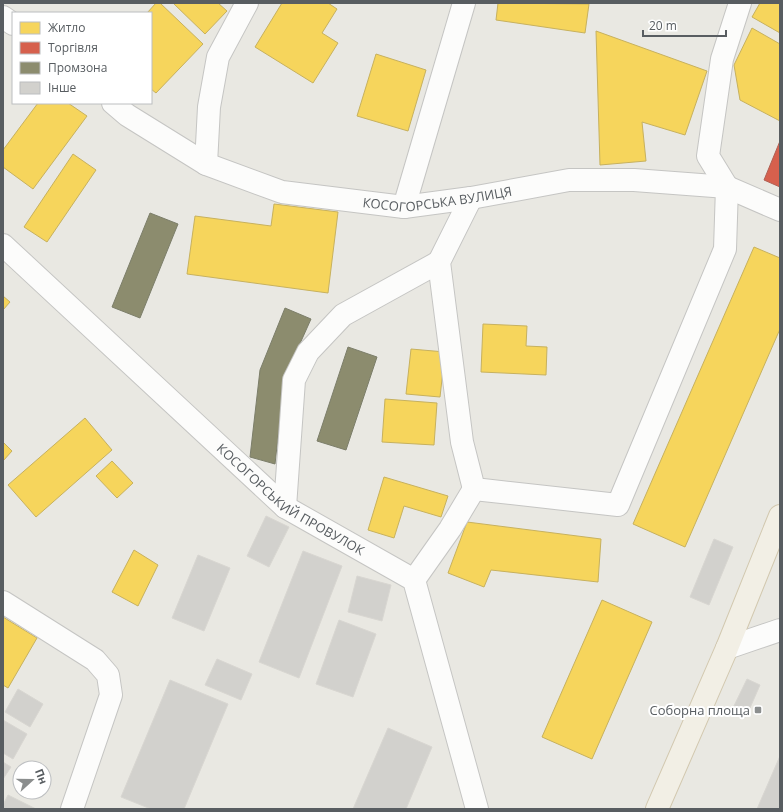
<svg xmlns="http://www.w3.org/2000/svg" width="783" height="812" font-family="'Open Sans',sans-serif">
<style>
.homes{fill:#f6d55c;stroke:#c7b15e}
.shops{fill:#d6604d;stroke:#b05f53}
.industry{fill:#8c8c6e;stroke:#7c7e6a}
.building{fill:#d2d1cd;stroke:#d8d6d1}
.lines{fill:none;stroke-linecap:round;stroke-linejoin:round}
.minor-casing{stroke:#c5c5c3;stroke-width:24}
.major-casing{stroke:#d2c8af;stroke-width:24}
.minor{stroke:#fcfcfb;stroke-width:22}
.major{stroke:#f2efe5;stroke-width:22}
.poi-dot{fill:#8b8e8e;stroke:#fff;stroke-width:1.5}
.labels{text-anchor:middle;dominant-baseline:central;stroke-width:4;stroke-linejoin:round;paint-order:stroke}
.street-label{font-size:13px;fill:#585d61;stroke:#fff}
.poi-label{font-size:13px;fill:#585d61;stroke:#fff;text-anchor:end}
</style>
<rect width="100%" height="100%" fill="#e9e8e2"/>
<g class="homes">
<polygon points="156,3 160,3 203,44 156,93 151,89 151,13 147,13"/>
<polygon points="173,3 218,3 227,11 205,34"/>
<polygon points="282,3 328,3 337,9 322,33 338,43 313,83 255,47"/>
<polygon points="498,3 589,4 585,33 496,20"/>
<polygon points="760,3 780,3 780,33 752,17"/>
<polygon points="752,28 780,44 780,121 740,100 734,65"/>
<polygon points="596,31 707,71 685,135 642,122 646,161 600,165"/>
<polygon points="376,54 426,70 408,131 357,116"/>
<polygon points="38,103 68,103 87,116 33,189 3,167 3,150"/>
<polygon points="73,154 96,170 47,242 24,227"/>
<polygon points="274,204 338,212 328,293 187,274 195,216 271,226"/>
<polygon points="754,247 780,258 780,329 685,547 633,524"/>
<polygon points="3,296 10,302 3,310"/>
<polygon points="483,324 527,326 526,346 547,347 546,375 481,372"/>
<polygon points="411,349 445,352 440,397 406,394"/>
<polygon points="385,399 437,403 434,445 382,442"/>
<polygon points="85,418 112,450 36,517 8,485"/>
<polygon points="3,442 12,451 3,461"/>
<polygon points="112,461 133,483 117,498 96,476"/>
<polygon points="384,477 448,496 441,517 404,506 394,538 368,530"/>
<polygon points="467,522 601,539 598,582 491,570 484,587 448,573"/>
<polygon points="134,550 158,565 138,606 112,592"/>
<polygon points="602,600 652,622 592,759 542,737"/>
<polygon points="3,617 37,638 8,688 3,685"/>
</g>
<polygon class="shops" points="780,141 780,187 764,180"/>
<g class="industry">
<polygon points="150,213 178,224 140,318 112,307"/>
<polygon points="285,308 311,319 285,377 275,464 250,457 260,370"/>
<polygon points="348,347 377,357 346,450 317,441"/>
</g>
<g class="building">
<polygon points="266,516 289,527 269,567 247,556"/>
<polygon points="714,539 733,547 709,605 690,597"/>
<polygon points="303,551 342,566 299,678 259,662"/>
<polygon points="198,555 230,568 204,631 172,618"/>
<polygon points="357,576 391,585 382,621 348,612"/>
<polygon points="339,620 376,634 353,697 316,684"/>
<polygon points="217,659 252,674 241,700 205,685"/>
<polygon points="747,679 760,685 746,717 732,710"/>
<polygon points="170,680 228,704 184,809 151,809 121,797"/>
<polygon points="18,689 43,704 30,727 5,712"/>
<polygon points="3,720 27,734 13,759 3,753"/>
<polygon points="388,728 432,747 406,809 353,809"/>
<polygon points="780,756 780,809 757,809"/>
<polygon points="3,762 11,767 3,779"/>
<polygon points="8,795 36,809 3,809 3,805"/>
</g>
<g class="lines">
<g class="minor-casing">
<g id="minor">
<polyline points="3,17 13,24"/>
<path id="s1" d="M113,103L127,115L206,164L282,192L404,207L471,198L569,180H634L727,187L780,210"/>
<polyline points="206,164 209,107 218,57 247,3"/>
<polyline points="471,198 439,262 462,442 474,489 618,505 725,249 727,187 708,156 722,59 740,3"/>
<polyline points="404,207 464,3"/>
<path id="s2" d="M3,245L285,507L414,580L477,809"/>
<polyline points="285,507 294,380 308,352 343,315 439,262"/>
<polyline points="414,580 450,529 474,489"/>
<polyline points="3,602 95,660 108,675 111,695 72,809"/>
<polyline points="727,648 780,630"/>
</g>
</g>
<g class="major-casing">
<polyline id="major" points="657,809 727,648 780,516"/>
</g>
<use href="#minor" class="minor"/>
<use href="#major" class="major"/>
</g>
<rect class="poi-dot" x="754" y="706" width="8" height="8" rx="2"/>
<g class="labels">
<g class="street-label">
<text stroke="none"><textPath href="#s1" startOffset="349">КОСОГОРСЬКА ВУЛИЦЯ</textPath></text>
<text stroke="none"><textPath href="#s2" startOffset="385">КОСОГОРСЬКИЙ ПРОВУЛОК</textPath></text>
</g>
<g class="poi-label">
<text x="750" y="710">Соборна площа</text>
</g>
</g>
<rect width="783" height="812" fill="none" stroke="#585d61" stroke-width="8"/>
<rect x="12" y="12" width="140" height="92" fill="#ffffff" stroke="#bcbec0"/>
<rect x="20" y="22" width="20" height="12" fill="#f6d55c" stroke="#bcbec0"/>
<text x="48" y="32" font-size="12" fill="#585d61">Житло</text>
<rect x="20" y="42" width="20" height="12" fill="#d6604d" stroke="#bcbec0"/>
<text x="48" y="52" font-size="12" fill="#585d61">Торгівля</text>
<rect x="20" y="62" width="20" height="12" fill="#8c8c6e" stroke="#bcbec0"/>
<text x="48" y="72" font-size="12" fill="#585d61">Промзона</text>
<rect x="20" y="82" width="20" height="12" fill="#d2d1cd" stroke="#bcbec0"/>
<text x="48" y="92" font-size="12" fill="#585d61">Інше</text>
<g transform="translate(32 780) rotate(69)"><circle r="19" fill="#ffffff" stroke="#bcbec0"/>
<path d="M0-3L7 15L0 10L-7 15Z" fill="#8b8e8e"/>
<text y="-6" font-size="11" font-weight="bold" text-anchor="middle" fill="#585d61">Пн</text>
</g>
<path d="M643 30v6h83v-6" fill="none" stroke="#585d61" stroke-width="2"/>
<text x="649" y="30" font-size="12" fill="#585d61" stroke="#ffffff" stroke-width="3" paint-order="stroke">20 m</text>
</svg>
